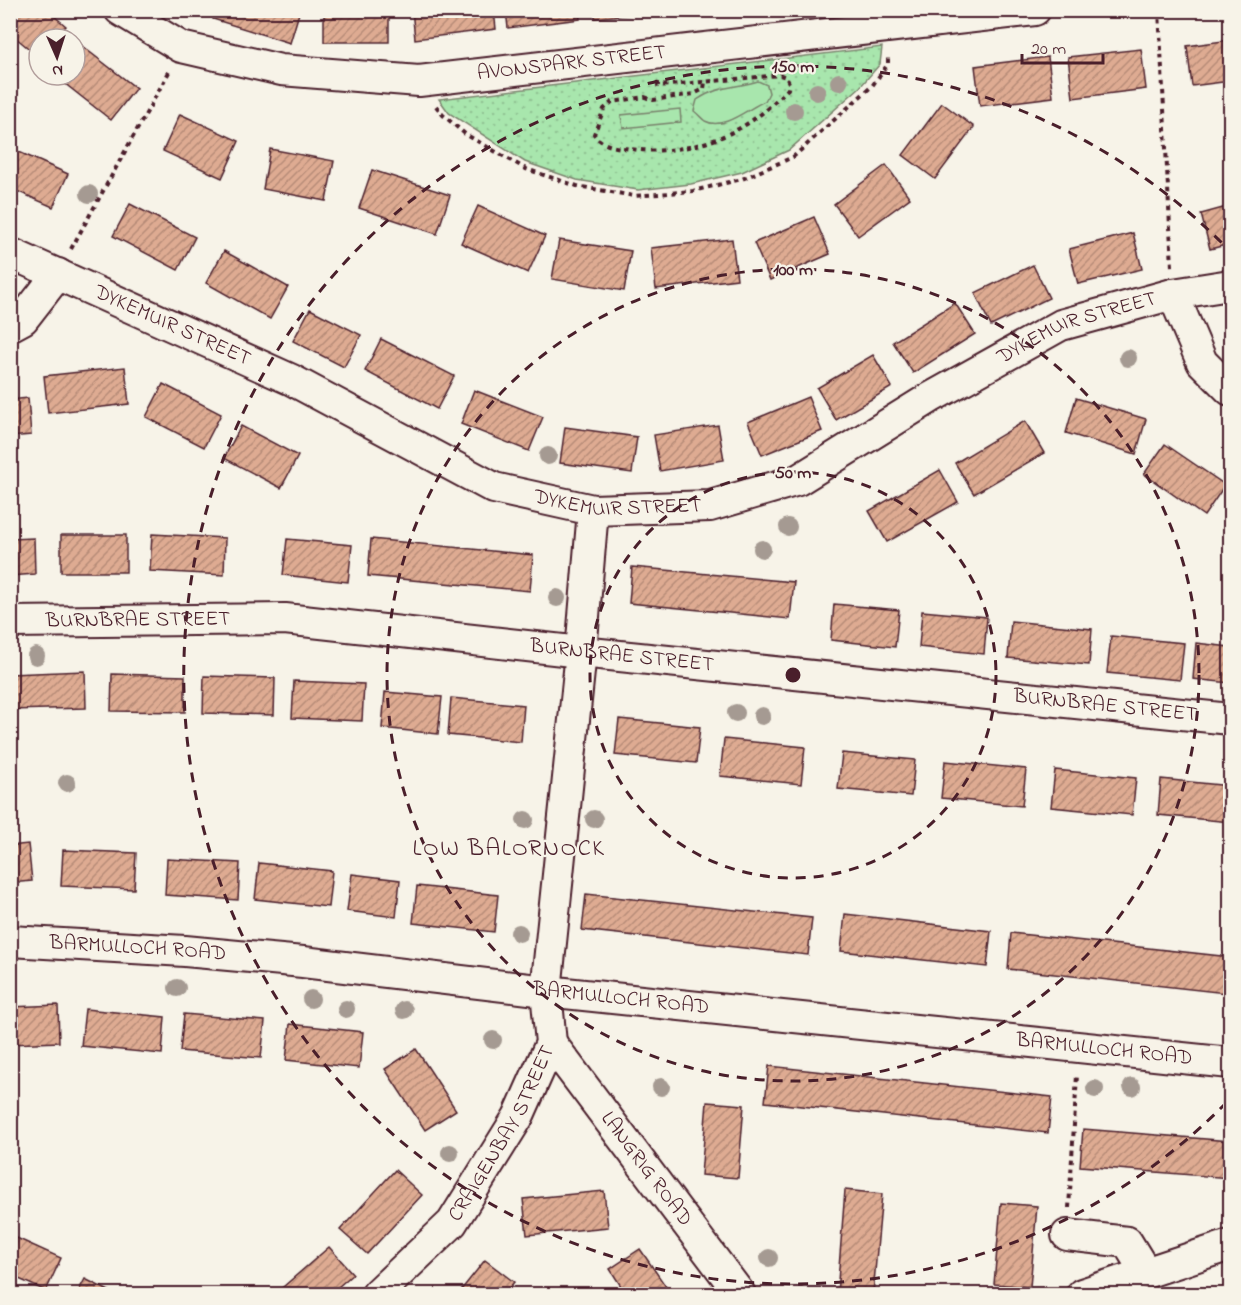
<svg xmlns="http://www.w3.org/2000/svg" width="1241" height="1305" font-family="'Indie Flower',sans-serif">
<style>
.grass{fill:url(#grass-dots);stroke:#79826c;stroke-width:1.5}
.park{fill:#a8e6ad;stroke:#79826c;stroke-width:1.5}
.building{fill:url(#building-hatch);stroke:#4a1f2b;stroke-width:1.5}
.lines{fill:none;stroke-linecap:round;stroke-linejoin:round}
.minor-casing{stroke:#4a1f2b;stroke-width:34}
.path{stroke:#4a1f2b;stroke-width:4;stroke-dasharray:4.5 4.5;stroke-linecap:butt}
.minor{stroke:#f7f3e8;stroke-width:30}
.tree{fill:#a59a92}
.ring{fill:none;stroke:#4a1f2b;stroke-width:3;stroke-dasharray:10 8}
.labels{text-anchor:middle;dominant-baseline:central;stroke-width:4.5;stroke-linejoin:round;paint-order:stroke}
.street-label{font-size:21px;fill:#4a1f2b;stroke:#f7f3e8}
.quarter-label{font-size:24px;letter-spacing:1.5px;fill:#4a1f2b;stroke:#f7f3e8}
.centre{fill:#4a1f2b;stroke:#f7f3e8;stroke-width:3}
.ring-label{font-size:18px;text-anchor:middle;font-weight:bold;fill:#4a1f2b;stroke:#f7f3e8;stroke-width:4.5;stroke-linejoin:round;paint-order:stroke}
</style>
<defs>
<pattern id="grass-dots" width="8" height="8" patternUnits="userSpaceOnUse" patternTransform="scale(1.5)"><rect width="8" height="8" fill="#a8e6ad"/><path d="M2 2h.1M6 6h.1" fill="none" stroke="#92c595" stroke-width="1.8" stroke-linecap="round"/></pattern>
<pattern id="building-hatch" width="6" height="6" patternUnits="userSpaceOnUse" patternTransform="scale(1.5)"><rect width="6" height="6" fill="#deab92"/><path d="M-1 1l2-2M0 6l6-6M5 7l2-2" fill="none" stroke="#b68b77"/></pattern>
</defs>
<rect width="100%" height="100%" fill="#f7f3e8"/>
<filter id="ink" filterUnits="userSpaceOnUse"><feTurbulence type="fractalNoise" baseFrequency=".0167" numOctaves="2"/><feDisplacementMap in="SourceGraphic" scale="12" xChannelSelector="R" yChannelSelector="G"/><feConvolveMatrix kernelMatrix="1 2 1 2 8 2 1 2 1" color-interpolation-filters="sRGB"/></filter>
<g filter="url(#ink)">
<polygon class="grass" points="882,47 880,64 860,87 789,150 742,172 691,184 638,190 577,180 525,162 449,113 439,99"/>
<g class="park">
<path d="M758,81L767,85L769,93L765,101C748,108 724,131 705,121C702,119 698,114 694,111L697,100C717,86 736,88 758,81Z"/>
<polygon points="680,109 681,122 623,128 621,115"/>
</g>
<g class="building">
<polygon points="10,10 47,10 66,26 55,39 39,39 39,57 10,33"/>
<polygon points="215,10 300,10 290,43 213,19"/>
<rect x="324" y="10" width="65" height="32"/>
<polygon points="412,10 494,10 496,29 415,39"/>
<polygon points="506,10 579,10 580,19 508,28"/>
<polygon points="594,10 643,10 643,13 595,18"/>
<polygon points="1230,40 1230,81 1192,86 1187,46"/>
<polygon points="78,43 136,88 111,120 54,75 75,75 75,47"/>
<polygon points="1141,49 1146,89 1073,98 1068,57"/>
<polygon points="1048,57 1053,97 980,106 975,66"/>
<polygon points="942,103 974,127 935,179 903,155"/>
<polygon points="180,114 239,141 222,178 163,151"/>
<polygon points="10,148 68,174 53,207 10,188"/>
<polygon points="270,149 334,161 326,201 263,189"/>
<polygon points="886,165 910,198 858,236 834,204"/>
<polygon points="372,170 450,195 437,234 359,208"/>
<polygon points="130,204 195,237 178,270 113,236"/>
<polygon points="478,206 545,236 528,273 461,243"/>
<polygon points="1230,206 1230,244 1210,249 1201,214"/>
<polygon points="814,217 830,254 770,280 754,243"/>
<polygon points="1133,233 1142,269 1078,284 1069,249"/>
<polygon points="732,239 737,279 656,289 651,248"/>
<polygon points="559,240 631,251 624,291 552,279"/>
<polygon points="224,251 288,287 270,319 206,283"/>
<polygon points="1033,265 1049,298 991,326 975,293"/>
<polygon points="955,303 975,334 913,373 893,342"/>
<polygon points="310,309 361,335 344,367 293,341"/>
<polygon points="381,339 454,376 437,409 365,371"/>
<polygon points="873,355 892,387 836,420 817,388"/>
<polygon points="125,367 129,404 48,413 44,376"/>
<polygon points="163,384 221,414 204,447 146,417"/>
<polygon points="474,390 543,417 529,451 461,424"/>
<polygon points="808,397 822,431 762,455 748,422"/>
<polygon points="28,398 31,435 10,437 10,400"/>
<polygon points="1076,398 1146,419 1136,454 1066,433"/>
<polygon points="1025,421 1044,453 974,494 955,463"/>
<polygon points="718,425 724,460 660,471 654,435"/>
<polygon points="241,426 298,456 281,488 224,458"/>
<polygon points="565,427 637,437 632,473 560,463"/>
<polygon points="1165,444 1225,485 1204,516 1144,474"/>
<polygon points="940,470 958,502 887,542 869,511"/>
<polygon points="152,534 225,538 224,575 150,571"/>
<rect x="61" y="535" width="65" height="37"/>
<polygon points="34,538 35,574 10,576 10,539"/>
<polygon points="287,539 352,545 348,582 283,575"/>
<polygon points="371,539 533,555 530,591 368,576"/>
<polygon points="632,567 794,582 790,619 629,603"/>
<polygon points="834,604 899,610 895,647 831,640"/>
<polygon points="922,611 987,617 984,654 919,647"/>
<polygon points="1011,621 1092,629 1089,665 1008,658"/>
<polygon points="1111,636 1184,643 1180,680 1107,673"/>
<polygon points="1196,643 1230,647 1230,683 1193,679"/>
<polygon points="85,671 86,708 10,710 10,674"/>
<polygon points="112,674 185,676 185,712 111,711"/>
<polygon points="204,676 275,678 274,715 203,713"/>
<polygon points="294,681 364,684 362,721 292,718"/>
<polygon points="385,692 442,697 438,734 382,728"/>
<polygon points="451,698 524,705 521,742 448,735"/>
<polygon points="619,719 700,727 696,763 615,755"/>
<polygon points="724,739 805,747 801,784 720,776"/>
<polygon points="842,753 915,760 911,796 838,789"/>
<polygon points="945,761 1026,769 1022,806 941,798"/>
<polygon points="1055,770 1136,778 1132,815 1051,807"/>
<polygon points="1161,779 1230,786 1230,822 1158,815"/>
<polygon points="28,844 32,881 10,883 10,846"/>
<polygon points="63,850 136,853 134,889 61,886"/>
<polygon points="167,859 240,863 238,900 165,895"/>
<polygon points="259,863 332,871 328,907 255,899"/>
<polygon points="352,874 400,880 396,917 347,911"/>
<polygon points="417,886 498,895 494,932 413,923"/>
<polygon points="586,894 812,918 808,955 582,930"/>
<polygon points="845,914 991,931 987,967 841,951"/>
<polygon points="1011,933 1230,957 1226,993 1008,969"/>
<polygon points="58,1005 59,1042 10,1044 10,1007"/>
<polygon points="85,1009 165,1017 162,1054 81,1046"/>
<polygon points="184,1014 265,1021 261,1058 180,1051"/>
<polygon points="290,1024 363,1032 359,1068 286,1060"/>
<polygon points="416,1049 456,1110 425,1130 385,1069"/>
<polygon points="769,1066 1052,1097 1048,1133 765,1102"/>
<polygon points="707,1102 744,1105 738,1178 701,1175"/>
<polygon points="1083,1129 1230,1141 1230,1178 1080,1166"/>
<polygon points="395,1170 422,1195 367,1254 340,1230"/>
<polygon points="845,1190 882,1194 873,1294 837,1294"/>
<polygon points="604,1191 608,1227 527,1235 523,1199"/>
<polygon points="1001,1203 1037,1206 1030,1287 994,1284"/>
<polygon points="10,1235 61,1258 46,1291 10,1275"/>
<polygon points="329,1247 353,1274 330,1294 275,1294"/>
<polygon points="640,1249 671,1294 626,1294 610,1269"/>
<polygon points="485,1260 514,1282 504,1294 458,1294"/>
<polygon points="85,1279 115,1294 77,1294"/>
</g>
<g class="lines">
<g class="minor-casing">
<g id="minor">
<path id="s1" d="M120,10L181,47L281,70L419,81L1035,10"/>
<path id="s2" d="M10,253L292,380L494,488L593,510L710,506L798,480L930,398L1061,325L1173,294L1230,285"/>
<polyline points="1173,294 1202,362 1230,390"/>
<polyline points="10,326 23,319 58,274"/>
<path id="s3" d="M10,622L285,619L581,652L1230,719"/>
<path id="s4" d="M10,941L185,951L303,962L546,991L1230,1063"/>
<path id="s5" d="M551,1043L740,1294"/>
<polyline points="1067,1235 1127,1242 1146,1273"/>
<path id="s6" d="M377,1294L452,1223L518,1117L551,1043L546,991L581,652L593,510"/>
<polyline points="1082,1294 1230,1245"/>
</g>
</g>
<g class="path">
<polyline points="1159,10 1172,267"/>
<path d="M658,82V86L780,75L786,77L789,83L788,89C778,98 768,109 757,117C722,143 674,155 631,149C616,147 603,147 594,134L604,109L612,102L645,97L653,100L694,94L704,89L705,82"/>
<polyline points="436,106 443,115 465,134 526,169 577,186 634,196 693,191 742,179 793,157 872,86 888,64 888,56"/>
<polyline points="71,249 169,72"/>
<polyline points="1069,1208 1077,1075"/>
</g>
<use href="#minor" class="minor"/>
</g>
<g class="tree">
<circle cx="839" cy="82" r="9"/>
<circle cx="817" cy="92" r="9"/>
<circle cx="794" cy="111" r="9"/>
<circle cx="89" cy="194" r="9"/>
<circle cx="1128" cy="358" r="9"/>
<circle cx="548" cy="456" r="9"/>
<circle cx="788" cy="527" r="9"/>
<circle cx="762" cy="549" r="9"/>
<circle cx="557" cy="598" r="9"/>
<circle cx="36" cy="656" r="9"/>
<circle cx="736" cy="713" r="9"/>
<circle cx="762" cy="716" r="9"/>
<circle cx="67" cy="783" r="9"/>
<circle cx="594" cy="819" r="9"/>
<circle cx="525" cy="820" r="9"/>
<circle cx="519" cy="933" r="9"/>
<circle cx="177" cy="988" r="9"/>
<circle cx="311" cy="999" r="9"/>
<circle cx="346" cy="1009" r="9"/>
<circle cx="404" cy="1010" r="9"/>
<circle cx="493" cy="1040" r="9"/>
<circle cx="661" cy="1087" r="9"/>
<circle cx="1132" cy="1087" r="9"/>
<circle cx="1095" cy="1089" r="9"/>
<circle cx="450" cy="1153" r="9"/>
<circle cx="769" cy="1258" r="9"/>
</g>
</g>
<g class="ring">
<circle cx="793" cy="675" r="203"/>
<circle cx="793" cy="675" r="406"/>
<path d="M1227 1102A609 609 0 1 1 1227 248"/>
</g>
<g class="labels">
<g class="street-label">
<text stroke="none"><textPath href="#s1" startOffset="466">AVONSPARK STREET</textPath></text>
<text stroke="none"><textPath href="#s2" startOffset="178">DYKEMUIR STREET</textPath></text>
<text stroke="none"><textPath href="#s2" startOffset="1168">DYKEMUIR STREET</textPath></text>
<text stroke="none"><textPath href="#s2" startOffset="664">DYKEMUIR STREET</textPath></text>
<text stroke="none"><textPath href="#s3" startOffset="128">BURNBRAE STREET</textPath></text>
<text stroke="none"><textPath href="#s3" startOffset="614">BURNBRAE STREET</textPath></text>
<text stroke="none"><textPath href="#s3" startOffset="1100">BURNBRAE STREET</textPath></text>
<text stroke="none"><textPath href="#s4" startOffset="128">BARMULLOCH ROAD</textPath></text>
<text stroke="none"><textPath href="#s4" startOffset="614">BARMULLOCH ROAD</textPath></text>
<text stroke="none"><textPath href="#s4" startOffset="1100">BARMULLOCH ROAD</textPath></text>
<text stroke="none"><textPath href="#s6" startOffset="206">CRAIGENBAY STREET</textPath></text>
<text stroke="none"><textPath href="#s5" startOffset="158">LANGRIG ROAD</textPath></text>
</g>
<g class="quarter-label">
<text x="509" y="849">LOW BALORNOCK</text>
</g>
</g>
<circle cx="793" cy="675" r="9" class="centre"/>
<g class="ring-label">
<text x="793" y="72">150 m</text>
<text x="793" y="275">100 m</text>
<text x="793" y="478">50 m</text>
</g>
<rect width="1241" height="1305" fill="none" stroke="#f7f3e8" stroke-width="36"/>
<rect x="18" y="18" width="1205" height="1269" fill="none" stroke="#4a1f2b" stroke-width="2" filter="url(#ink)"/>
<g transform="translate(57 57) rotate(177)"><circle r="28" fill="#f7f3e8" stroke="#b29e9c" stroke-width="1.5"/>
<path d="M0-4.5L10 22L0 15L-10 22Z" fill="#4a1f2b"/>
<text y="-9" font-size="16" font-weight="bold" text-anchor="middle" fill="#4a1f2b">N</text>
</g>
<path d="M1022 54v9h81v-9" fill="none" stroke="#4a1f2b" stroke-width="3"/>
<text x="1031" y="54" font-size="18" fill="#4a1f2b" stroke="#f7f3e8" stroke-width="4.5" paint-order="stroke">20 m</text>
</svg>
